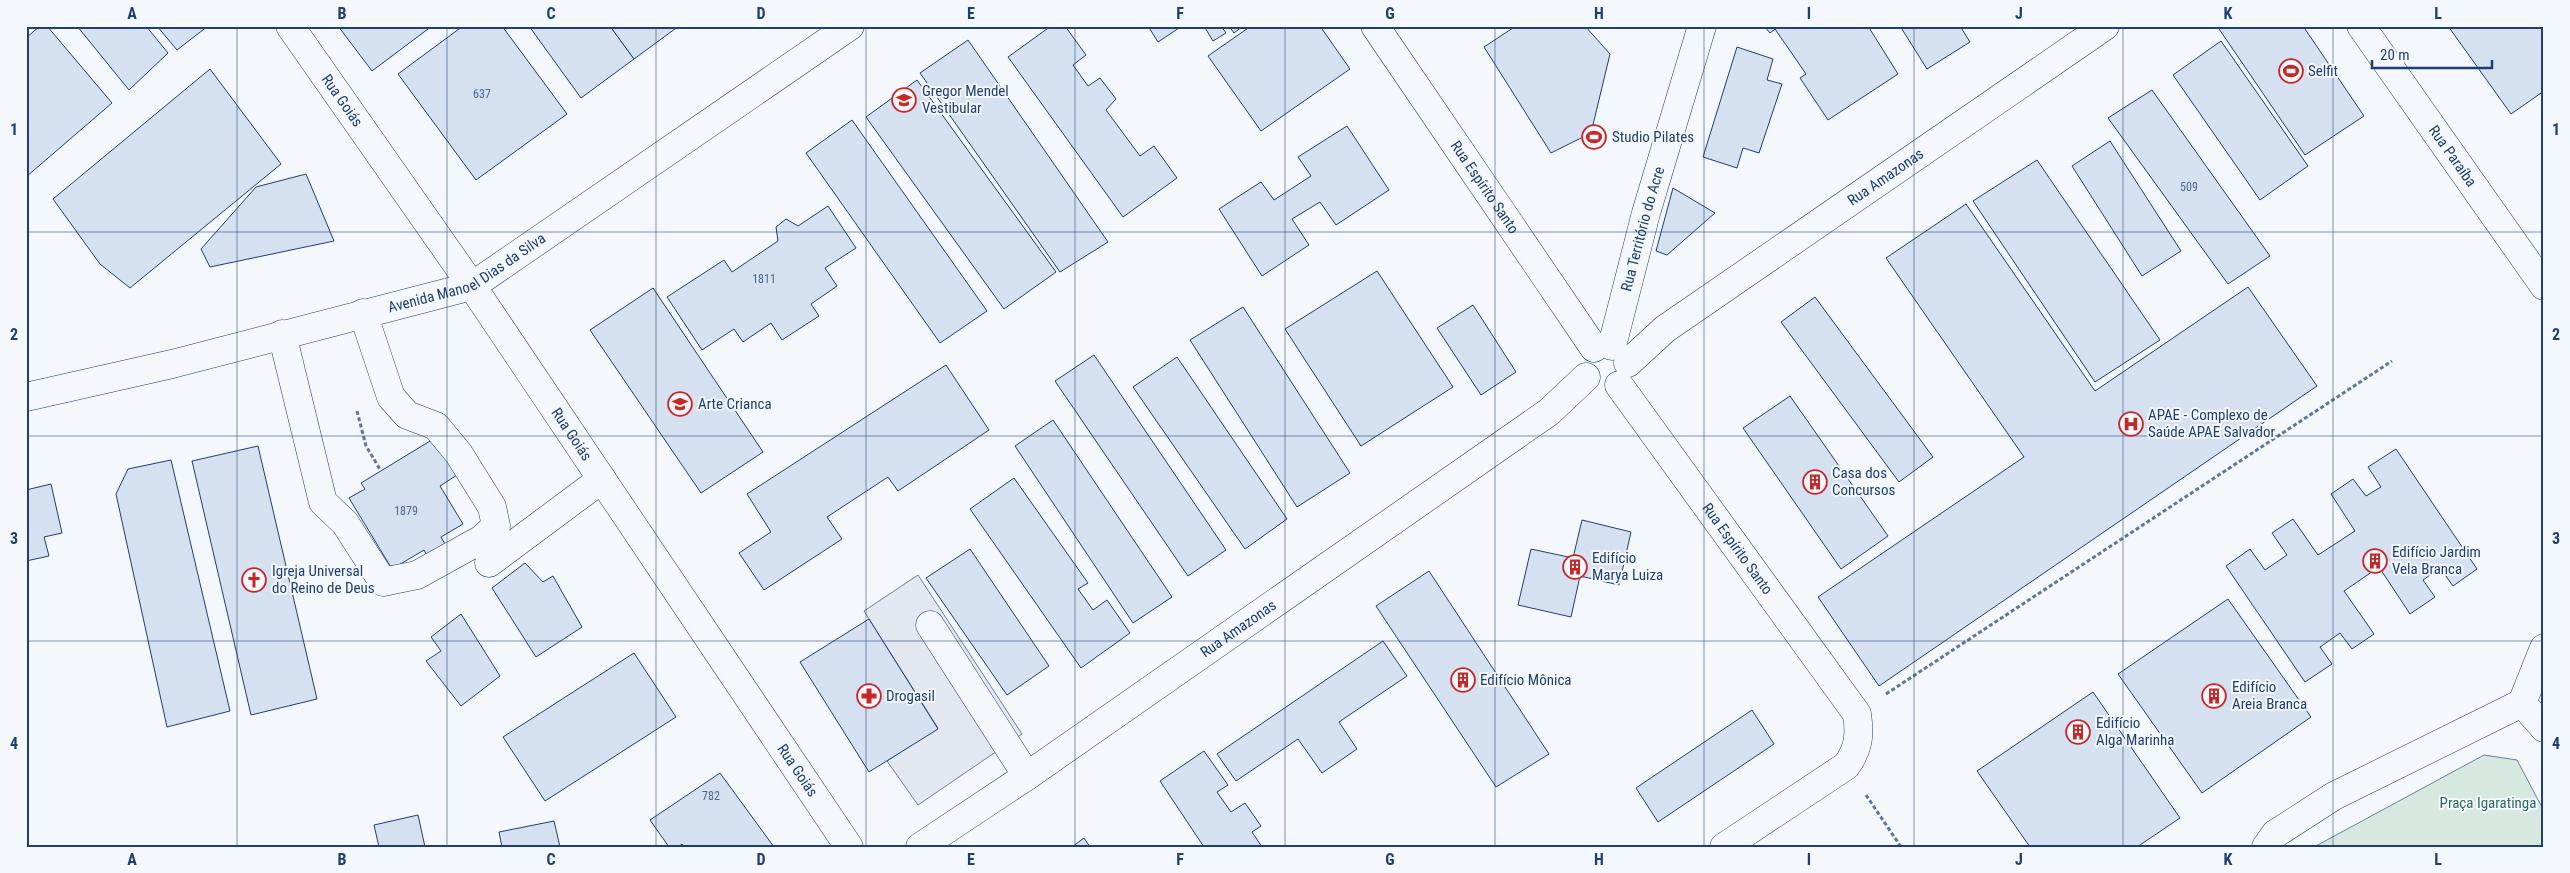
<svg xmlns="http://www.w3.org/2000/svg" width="2570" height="873" font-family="'Roboto Condensed',sans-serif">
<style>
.green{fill:#d7e8df;stroke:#687fa3}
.parking{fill:#e3e8f0;stroke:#687fa3}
.building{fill:#d5e0f0;stroke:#1d3f73}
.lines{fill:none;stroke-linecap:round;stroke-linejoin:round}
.minor-casing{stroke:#1d3f73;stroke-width:29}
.major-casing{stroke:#1d3f73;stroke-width:29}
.path{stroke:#5e769c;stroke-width:3;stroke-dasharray:4 2.5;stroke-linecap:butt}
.minor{stroke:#f4f7fb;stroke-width:28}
.major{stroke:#f4f7fb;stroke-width:28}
.grid{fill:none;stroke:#1d3f73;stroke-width:1;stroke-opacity:0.55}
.labels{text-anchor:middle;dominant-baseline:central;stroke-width:4;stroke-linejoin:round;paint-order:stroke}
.number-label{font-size:12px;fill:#4b6792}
.poi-label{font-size:15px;fill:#1d3f73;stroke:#f4f7fb;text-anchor:start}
.street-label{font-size:15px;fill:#1d3f73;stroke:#f4f7fb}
.park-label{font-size:15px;fill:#2c6c60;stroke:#f4f7fb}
.neatline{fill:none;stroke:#1d3f73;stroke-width:2}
.grid-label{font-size:16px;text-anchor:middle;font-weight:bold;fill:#1d3f73}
</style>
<rect width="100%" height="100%" fill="#f4f7fb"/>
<polygon class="green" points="2484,755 2517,760 2544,811 2544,847 2314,847"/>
<polygon class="parking" points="918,575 1022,734 918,805 887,761 938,728 864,611"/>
<g class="building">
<polygon points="40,26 47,26 112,103 26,177 26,38"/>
<polygon points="77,26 146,26 168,53 129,90"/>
<polygon points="157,26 208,26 177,50"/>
<polygon points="338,26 432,26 372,71"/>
<polygon points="463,26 502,26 567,114 476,180 398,74"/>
<polygon points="529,26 610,26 634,59 581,98"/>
<polygon points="610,26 679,26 634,59"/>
<polygon points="1051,26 1065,26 1086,55 1073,65 1088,86 1100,78 1116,99 1106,110 1140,156 1154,146 1177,178 1123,217 1008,57"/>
<polygon points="1148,26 1182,26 1158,42"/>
<polygon points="1204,26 1221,26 1226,33 1213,41"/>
<polygon points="1229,26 1243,26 1234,33"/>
<polygon points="1251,26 1320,26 1350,69 1261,131 1208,56"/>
<polygon points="1516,26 1585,26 1610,54 1591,133 1551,153 1484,47"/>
<polygon points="1764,26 1868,26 1898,74 1828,120 1800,78 1806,74 1775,29 1770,33"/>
<polygon points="1900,26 1960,26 1970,42 1927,69"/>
<polygon points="2217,26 2303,26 2364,116 2305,155"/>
<polygon points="2448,26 2544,26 2544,91 2511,114"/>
<polygon points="968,40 1108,242 1060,272 920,73"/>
<polygon points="2221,41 2308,166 2260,200 2173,75"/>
<polygon points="1737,47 1773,59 1767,80 1782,84 1759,153 1743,148 1737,168 1703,157"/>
<polygon points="210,69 281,164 130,288 100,264 53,199"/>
<polygon points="917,80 1056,272 1004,309 866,117"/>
<polygon points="2152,90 2270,256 2228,284 2108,118"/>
<polygon points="852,120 987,311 940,343 806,153"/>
<polygon points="1347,126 1389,190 1336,225 1320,202 1292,219 1309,245 1262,276 1219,209 1261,182 1274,200 1311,176 1298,157"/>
<polygon points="2110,141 2181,251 2142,276 2072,166"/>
<polygon points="2037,160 2160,340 2095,382 1973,201"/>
<polygon points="306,174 334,241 210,267 201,249 256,187"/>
<polygon points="1673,188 1715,213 1667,255 1656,251"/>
<polygon points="1966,204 2095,391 2248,287 2317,386 1879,686 1818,597 2024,457 1886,258"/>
<polygon points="828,206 856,248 825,268 837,286 811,304 819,316 782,340 771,323 743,342 734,329 702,350 667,297 724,260 732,272 778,241 776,227 786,219 798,226"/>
<polygon points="1377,271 1453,387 1361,446 1285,329"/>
<polygon points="653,288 763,452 701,493 590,330"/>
<polygon points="1815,297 1933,457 1899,482 1781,322"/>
<polygon points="1473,305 1516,372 1481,395 1437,328"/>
<polygon points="1243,307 1350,473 1297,507 1190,340"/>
<polygon points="1094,355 1226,550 1188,576 1055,381"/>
<polygon points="1177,357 1287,519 1245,549 1133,387"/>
<polygon points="946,365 989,430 898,491 888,477 827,517 842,539 764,590 739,553 771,532 747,494"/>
<polygon points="1790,396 1888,536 1841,569 1743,428"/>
<polygon points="1053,420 1172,597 1133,623 1015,446"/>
<polygon points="435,438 457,475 440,486 463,524 441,537 446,546 428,557 424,550 392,569 349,498 365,489 361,483"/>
<polygon points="258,446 317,699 251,715 192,461"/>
<polygon points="2396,449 2477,569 2453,586 2440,568 2423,580 2435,597 2410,614 2379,567 2344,591 2374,634 2352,649 2340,633 2320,647 2332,664 2305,682 2226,566 2250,549 2265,570 2287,555 2272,533 2293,519 2318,555 2355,531 2331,494 2353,479 2366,496 2381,487 2368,467"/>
<polygon points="171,460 230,711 167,727 116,494 128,469"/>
<polygon points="1014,478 1088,583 1078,589 1093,610 1107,600 1130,633 1081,668 970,509"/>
<polygon points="51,484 62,533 44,537 49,556 26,561 26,490"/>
<polygon points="1582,520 1631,532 1619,585 1580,576 1571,617 1518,605 1531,549 1573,558"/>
<polygon points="970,549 1049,666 1007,695 926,578"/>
<polygon points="525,563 543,582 553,576 582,627 536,657 492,588"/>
<polygon points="1429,571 1549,754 1496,787 1376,606"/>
<polygon points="2228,599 2311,717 2202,793 2118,674"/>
<polygon points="461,614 500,676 461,706 426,661 441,651 431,637"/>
<polygon points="869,619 938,729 869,772 800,662"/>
<polygon points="1383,641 1407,676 1339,722 1357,749 1322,773 1298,739 1236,781 1217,754"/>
<polygon points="634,653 676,717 545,801 503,737"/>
<polygon points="2093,692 2180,818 2137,847 2030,847 1977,771"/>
<polygon points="1752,710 1774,744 1658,822 1636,788"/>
<polygon points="1204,751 1228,785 1217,792 1231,812 1245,803 1261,826 1252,832 1262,847 1204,847 1160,781"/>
<polygon points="720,773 774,847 685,847 682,844 678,847 669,847 650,820"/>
<polygon points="418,815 425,847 379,847 374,825"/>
<polygon points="554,821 560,847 502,847 499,832"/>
<polygon points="1084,838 1090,847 1072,847"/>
</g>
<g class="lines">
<g class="minor-casing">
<g id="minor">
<path id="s1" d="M290,26L472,286L849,847"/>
<path id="s2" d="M1375,26L1594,348"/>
<path id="s3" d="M2361,26L2544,286"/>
<polyline points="282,334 323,502 345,523 383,582 417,575 482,539 496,526 492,507 459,454 436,426 407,415 391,397 363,313"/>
<path id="s4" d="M1612,346L1646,213L1702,26"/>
<path id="s5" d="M1628,363L1665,329L2105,26"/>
<path id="s6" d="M1619,385L1857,714C1860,735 1859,749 1846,766L1724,847"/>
<polyline points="489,563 602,479"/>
<polyline points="930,625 1027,776"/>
<polyline points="2522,703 2544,648"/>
<polyline points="2522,703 2544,728"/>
<path id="s7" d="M920,847L1027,776L1549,412L1586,377"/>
<polyline points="2266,847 2275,834 2334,796 2522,703"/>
</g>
</g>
<g class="major-casing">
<g id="major">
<path id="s8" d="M26,397L172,364L472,286L850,26"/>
</g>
</g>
<g class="path">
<polyline points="357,411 366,446 381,471"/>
<polyline points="1886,694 2392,361"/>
<polyline points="1866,795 1901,847"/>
</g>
<use href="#minor" class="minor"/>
<use href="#major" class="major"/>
</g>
<path class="grid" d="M237,26V847M447,26V847M656,26V847M866,26V847M1075,26V847M1285,26V847M1495,26V847M1704,26V847M1914,26V847M2123,26V847M2333,26V847M26,232H2544M26,436H2544M26,641H2544"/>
<defs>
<g id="stadium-ring" transform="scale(1.25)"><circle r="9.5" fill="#f4f7fb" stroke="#c62828" stroke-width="1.5"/><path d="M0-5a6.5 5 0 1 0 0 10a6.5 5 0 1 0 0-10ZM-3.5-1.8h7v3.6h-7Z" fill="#c62828"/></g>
<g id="school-ring" transform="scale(1.25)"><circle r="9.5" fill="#f4f7fb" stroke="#c62828" stroke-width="1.5"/><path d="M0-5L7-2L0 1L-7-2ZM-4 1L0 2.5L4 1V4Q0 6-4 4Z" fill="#c62828"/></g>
<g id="hospital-ring" transform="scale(1.25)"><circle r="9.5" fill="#f4f7fb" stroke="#c62828" stroke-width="1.5"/><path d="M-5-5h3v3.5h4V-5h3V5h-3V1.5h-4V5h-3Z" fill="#c62828"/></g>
<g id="building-ring" transform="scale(1.25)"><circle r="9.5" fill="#f4f7fb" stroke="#c62828" stroke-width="1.5"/><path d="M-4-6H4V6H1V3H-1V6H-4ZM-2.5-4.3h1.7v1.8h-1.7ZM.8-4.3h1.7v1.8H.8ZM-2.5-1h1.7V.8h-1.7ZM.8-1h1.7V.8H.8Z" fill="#c62828"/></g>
<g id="church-ring" transform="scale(1.25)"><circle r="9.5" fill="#f4f7fb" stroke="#c62828" stroke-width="1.5"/><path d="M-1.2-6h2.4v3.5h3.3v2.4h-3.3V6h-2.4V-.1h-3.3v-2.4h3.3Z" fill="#c62828"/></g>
<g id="pharmacy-ring" transform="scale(1.25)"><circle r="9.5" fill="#f4f7fb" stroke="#c62828" stroke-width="1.5"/><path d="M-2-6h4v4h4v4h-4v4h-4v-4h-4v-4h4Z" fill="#c62828"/></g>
</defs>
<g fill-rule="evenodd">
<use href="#stadium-ring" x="2291" y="71"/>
<use href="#school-ring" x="904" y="100"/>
<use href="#stadium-ring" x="1594" y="137"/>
<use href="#school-ring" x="680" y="404"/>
<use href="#hospital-ring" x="2131" y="424"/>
<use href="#building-ring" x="1815" y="482"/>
<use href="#building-ring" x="2375" y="561"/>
<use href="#building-ring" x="1575" y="567"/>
<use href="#church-ring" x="254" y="580"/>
<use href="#building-ring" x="1463" y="680"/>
<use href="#pharmacy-ring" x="869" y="696"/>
<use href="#building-ring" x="2214" y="696"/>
<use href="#building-ring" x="2078" y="732"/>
</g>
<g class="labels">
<g class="number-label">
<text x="482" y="94">637</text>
<text x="2189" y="187">509</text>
<text x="764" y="279">1811</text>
<text x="406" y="511">1879</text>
<text x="711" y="796">782</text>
</g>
<g class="poi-label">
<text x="2308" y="71">Selfit</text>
<text x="922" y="91">Gregor Mendel<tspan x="922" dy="17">Vestibular</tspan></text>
<text x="1612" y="137">Studio Pilates</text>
<text x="698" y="404">Arte Crianca</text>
<text x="2148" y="415">APAE - Complexo de<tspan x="2148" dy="17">Saúde APAE Salvador</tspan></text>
<text x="1832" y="473">Casa dos<tspan x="1832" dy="17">Concursos</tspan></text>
<text x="2392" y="552">Edifício Jardim<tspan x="2392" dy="17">Vela Branca</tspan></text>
<text x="1592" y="558">Edifício<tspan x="1592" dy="17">Marya Luiza</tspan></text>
<text x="272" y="571">Igreja Universal<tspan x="272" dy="17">do Reino de Deus</tspan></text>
<text x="1480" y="680">Edifício Mônica</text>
<text x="2232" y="687">Edifício<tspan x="2232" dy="17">Areia Branca</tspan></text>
<text x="886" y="696">Drogasil</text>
<text x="2096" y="723">Edifício<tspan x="2096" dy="17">Alga Marinha</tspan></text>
</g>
<g class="street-label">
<text stroke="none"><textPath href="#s1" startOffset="91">Rua Goiás</textPath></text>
<text stroke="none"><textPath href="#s3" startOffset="159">Rua Paraíba</textPath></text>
<text stroke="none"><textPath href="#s5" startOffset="318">Rua Amazonas</textPath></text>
<text stroke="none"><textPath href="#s2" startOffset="195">Rua Espírito Santo</textPath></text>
<text stroke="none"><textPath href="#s4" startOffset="121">Rua Território do Acre</textPath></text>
<text stroke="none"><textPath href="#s8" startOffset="460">Avenida Manoel Dias da Silva</textPath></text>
<text stroke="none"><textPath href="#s1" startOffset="496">Rua Goiás</textPath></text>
<text stroke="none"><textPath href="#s6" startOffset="202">Rua Espírito Santo</textPath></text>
<text stroke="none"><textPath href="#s7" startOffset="386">Rua Amazonas</textPath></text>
<text stroke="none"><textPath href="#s1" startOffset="901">Rua Goiás</textPath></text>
</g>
<g class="park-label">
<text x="2488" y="803">Praça Igaratinga</text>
</g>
</g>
<rect width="2570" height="873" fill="none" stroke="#f4f7fb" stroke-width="55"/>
<path d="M2372 60v8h120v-8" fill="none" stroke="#1d3f73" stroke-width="2.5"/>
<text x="2380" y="60" font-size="15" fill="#1d3f73" stroke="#f4f7fb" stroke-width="4" paint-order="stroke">20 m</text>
<rect x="28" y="28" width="2514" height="818" class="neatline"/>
<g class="grid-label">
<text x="132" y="19">A</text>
<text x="342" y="19">B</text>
<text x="551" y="19">C</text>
<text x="761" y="19">D</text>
<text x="971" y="19">E</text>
<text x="1180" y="19">F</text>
<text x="1390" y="19">G</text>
<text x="1599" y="19">H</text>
<text x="1809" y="19">I</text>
<text x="2019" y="19">J</text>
<text x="2228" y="19">K</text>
<text x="2438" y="19">L</text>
<text x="14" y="135">1</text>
<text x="2556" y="135">1</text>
<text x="14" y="340">2</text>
<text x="2556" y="340">2</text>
<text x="14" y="544">3</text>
<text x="2556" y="544">3</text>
<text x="14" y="749">4</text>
<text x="2556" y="749">4</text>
<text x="132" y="865">A</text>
<text x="342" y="865">B</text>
<text x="551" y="865">C</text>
<text x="761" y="865">D</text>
<text x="971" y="865">E</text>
<text x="1180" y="865">F</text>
<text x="1390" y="865">G</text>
<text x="1599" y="865">H</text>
<text x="1809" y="865">I</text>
<text x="2019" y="865">J</text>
<text x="2228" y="865">K</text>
<text x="2438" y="865">L</text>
</g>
</svg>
